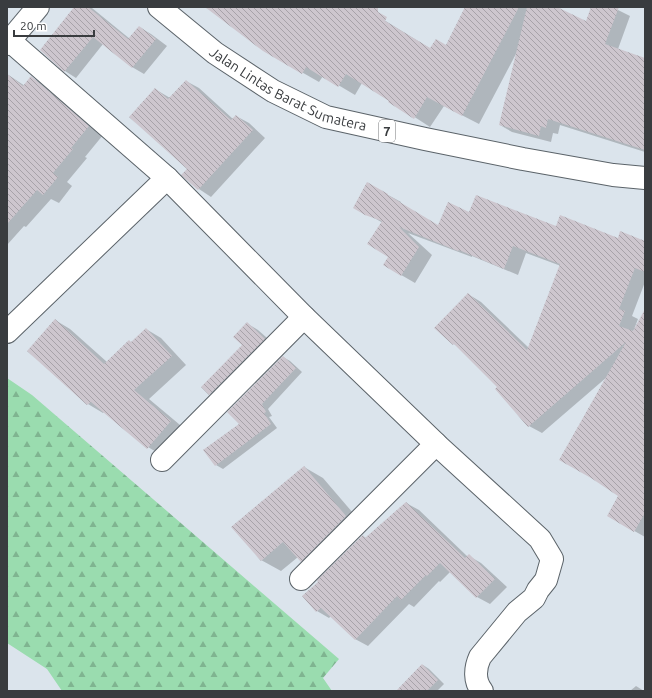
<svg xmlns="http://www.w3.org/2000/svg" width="652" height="698" font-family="Ubuntu,sans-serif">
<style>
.forest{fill:url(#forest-firs)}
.shadow{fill:#0003}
.building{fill:url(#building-back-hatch)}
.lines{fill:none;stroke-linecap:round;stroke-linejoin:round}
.minor-casing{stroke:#5b6369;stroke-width:24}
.highway-casing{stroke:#5b6369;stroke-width:24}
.minor{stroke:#fff;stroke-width:22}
.highway{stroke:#fff;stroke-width:22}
.labels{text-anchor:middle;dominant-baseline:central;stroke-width:3;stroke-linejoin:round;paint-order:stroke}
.shield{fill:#fff;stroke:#747679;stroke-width:1}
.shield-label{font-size:13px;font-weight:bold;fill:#393c3f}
.street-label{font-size:14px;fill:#393c3f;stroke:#fff}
</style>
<defs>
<pattern id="forest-firs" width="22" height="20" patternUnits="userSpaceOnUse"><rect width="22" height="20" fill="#9adcaf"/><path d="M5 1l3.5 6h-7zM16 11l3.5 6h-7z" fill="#7fb490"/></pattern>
<pattern id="building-back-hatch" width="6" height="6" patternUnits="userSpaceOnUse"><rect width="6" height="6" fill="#cdc6ce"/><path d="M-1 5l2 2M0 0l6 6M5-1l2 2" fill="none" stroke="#a7a2a9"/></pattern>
</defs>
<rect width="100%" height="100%" fill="#dbe4ec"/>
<polygon class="forest" points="7,378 32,395 339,659 323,678 332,691 62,691 47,669 7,643"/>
<g class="shadow">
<polygon points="76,7 89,7 92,8 130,39 139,27 151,34 167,46 144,74 132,67 103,44 76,78 65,71 42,50"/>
<polygon points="206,7 363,7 431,49 446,46 466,7 555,7 586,23 592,7 612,7 630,16 618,49 645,59 645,152 560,125 558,134 553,133 551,142 512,132 500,125 517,52 479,124 444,106 430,127 362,83 355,95 323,76 319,82 263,50"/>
<polygon points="7,74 25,86 31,77 46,86 103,135 85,157 87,158 67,182 72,186 59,203 51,199 26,227 24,226 7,245"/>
<polygon points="186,81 199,88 233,119 236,116 249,123 265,138 211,197 199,189 183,175 188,168 155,89 170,98"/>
<polygon points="368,184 401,202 400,203 438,226 470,213 557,227 618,239 645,242 645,282 632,316 638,319 633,332 645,335 645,537 608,516 620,496 607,377 542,433 529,426 499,387 459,347 454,344 468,294 481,302 529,348 561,266 526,253 518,275 472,256 472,257 408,233 432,255 415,283 384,265 389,257 383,223 355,207"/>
<polygon points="55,320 70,329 107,362 132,343 146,329 161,338 186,365 149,399 186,430 158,453 143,444 104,412 103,413 88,404"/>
<polygon points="248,324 258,330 275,345 221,400 210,394 243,345"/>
<polygon points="283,357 290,361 302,372 268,409 272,416 269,417 277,428 223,469 216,465"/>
<polygon points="304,467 323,478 365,527 321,572 301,561 298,557 281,571 261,560"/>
<polygon points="406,503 419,510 468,557 469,556 481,563 507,587 490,604 477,597 450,572 440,582 439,581 414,607 409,604 368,646 355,639 331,616 329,618 317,611 320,582 363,536 366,538"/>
<polygon points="423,665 429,669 444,684 437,691 402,691"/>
<polygon points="636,686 644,691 630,691"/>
</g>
<g class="building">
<polygon points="74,7 88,7 128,39 139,26 156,39 132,68 93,37 64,72 40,50"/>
<polygon points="205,7 378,7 378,12 387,17 385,21 430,48 436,39 446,45 465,7 519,7 462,116 427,97 414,119 388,102 389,101 346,74 338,87 306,67 302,74 263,51"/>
<polygon points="527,7 557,7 586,21 591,7 619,7 605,44 645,58 645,150 548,119 546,128 541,126 539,136 499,125"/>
<polygon points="7,74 23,86 31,76 89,126 71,148 73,149 53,173 58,177 43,195 37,190 7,224"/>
<polygon points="186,80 231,120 236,115 253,130 198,190 181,175 187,169 129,117 155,88 168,99"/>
<polygon points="367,182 388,194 388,195 438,225 448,202 469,212 476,195 556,226 560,215 618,238 620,231 645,241 645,272 635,268 619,309 625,311 619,326 633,331 645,309 645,513 634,532 607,516 618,496 591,478 559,460 626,342 528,427 495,389 497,387 454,344 453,345 434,328 468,293 527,350 560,264 513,246 504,269 459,250 458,251 399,227 419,247 401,276 383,265 388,257 367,244 382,221 365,215 353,208"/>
<polygon points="55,319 104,364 129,340 131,342 146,328 172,356 134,390 171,421 147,449 91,402 87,405 27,351"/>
<polygon points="247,322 265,339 209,395 201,387 242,345 233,337"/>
<polygon points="283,356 296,368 262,404 266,412 264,413 271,424 215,466 203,450 239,424 227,412"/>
<polygon points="304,466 346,516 301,562 283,542 261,561 231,527"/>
<polygon points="406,502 465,558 469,554 495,579 476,598 440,563 427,576 426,575 401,600 397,596 355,640 321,608 316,612 302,596 318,582 317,580 363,535 365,538"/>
<polygon points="422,664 438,680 427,691 396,691"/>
</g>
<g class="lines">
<g class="minor-casing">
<g id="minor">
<path d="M10,41L167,178L304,317L436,444L540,539L552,559L546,580L538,590L534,598L517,612L480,657C475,668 474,681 482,691"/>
<polyline points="7,44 38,7"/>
<polyline points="7,332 167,178"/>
<polyline points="162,460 304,317"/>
<polyline points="301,579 436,444"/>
</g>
</g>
<g class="highway-casing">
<g id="highway">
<path id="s1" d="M159,7L215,53L273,91L326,117L425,139L523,159L613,175L645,178"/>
</g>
</g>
<use href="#minor" class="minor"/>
<use href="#highway" class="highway"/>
</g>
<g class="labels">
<rect class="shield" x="379" y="120" width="16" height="22" rx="3"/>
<g class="shield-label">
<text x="387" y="131">7</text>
</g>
<g class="street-label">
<text stroke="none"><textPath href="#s1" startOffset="155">Jalan Lintas Barat Sumatera</textPath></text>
</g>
</g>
<rect width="652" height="698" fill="none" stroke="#393c3f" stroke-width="16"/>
<path d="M14 30v6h80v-6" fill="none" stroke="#393c3f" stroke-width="2"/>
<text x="20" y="30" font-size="12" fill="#393c3f" stroke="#ffffff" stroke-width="3" paint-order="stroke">20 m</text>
</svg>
